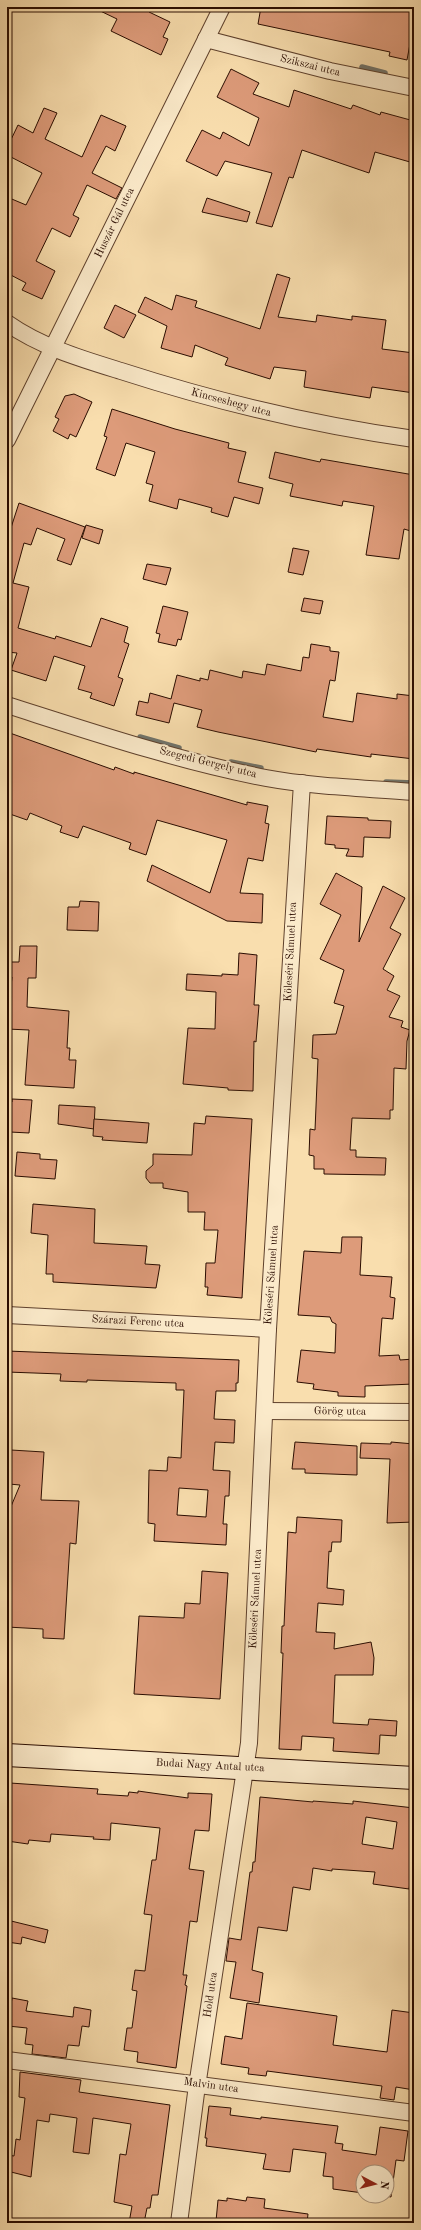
<svg xmlns="http://www.w3.org/2000/svg" width="421" height="2230" font-family="'Old Standard TT',serif">
<style>
.lines{fill:none;stroke-linecap:round;stroke-linejoin:round}
.stream{stroke:#71746b;stroke-width:5.5}
.building{fill:#dd9b7a;stroke:#2a0c00;fill-rule:evenodd}
.street-casing{stroke:#5e402c;stroke-width:18}
.secondary-casing{stroke:#2a0c00;stroke-width:24}
.street{stroke:#fbeaca;stroke-width:16}
.secondary{stroke:#fbeaca;stroke-width:22}
.labels{text-anchor:middle;dominant-baseline:central;stroke-width:4;stroke-linejoin:round;paint-order:stroke}
.street-label{font-size:11px;fill:#2a0c00;stroke:#fbeaca}
</style>
<rect width="100%" height="100%" fill="#f9deae"/>
<filter id="stains"><feTurbulence type="fractalNoise" baseFrequency=".005" numOctaves="4"/><feColorMatrix values="0 0 0 0 .2 0 0 0 0 .09 0 0 0 0 .02 0 0 0 .5 -.17"/></filter>
<radialGradient id="worn" r=".72"><stop offset=".6" stop-color="#630" stop-opacity="0"/><stop offset="1" stop-color="#630" stop-opacity=".3"/></radialGradient>
<g class="lines">
<g class="stream">
<polyline points="362,67 385,73"/>
<polyline points="140,737 179,748"/>
<polyline points="231,762 261,768"/>
<polyline points="386,782 414,783"/>
</g>
</g>
<g class="building">
<polygon points="92,7 152,7 149,12 170,22 163,37 168,39 161,55 111,31 117,19"/>
<polygon points="261,7 352,7 367,10 368,7 414,7 414,33 412,33 407,60 389,56 390,52 258,24"/>
<polygon points="231,69 259,83 253,94 289,107 294,90 351,109 353,105 380,115 381,112 414,121 414,146 410,162 375,152 369,173 302,150 293,178 289,177 272,227 256,223 272,173 225,161 217,176 186,161 202,130 220,139 223,132 249,146 259,118 217,97"/>
<polygon points="44,108 57,113 45,139 82,157 101,115 126,126 115,151 106,146 92,173 122,188 116,199 87,185 73,215 79,218 70,237 52,228 36,261 55,271 42,299 22,290 26,283 7,273 7,197 26,205 42,173 7,155 7,148 18,125 33,133"/>
<polygon points="207,198 250,212 247,222 202,212"/>
<polygon points="277,274 290,278 278,317 316,322 317,315 352,320 352,316 386,320 382,349 414,353 414,393 372,387 370,398 304,387 306,371 274,367 270,379 225,365 228,358 195,345 192,357 161,348 167,326 138,312 145,297 172,310 176,295 197,301 195,307 260,329"/>
<polygon points="115,305 136,315 124,338 104,328"/>
<polygon points="74,394 92,402 76,437 70,434 68,439 53,431 59,419 55,417 65,396"/>
<polygon points="112,409 175,429 229,443 228,448 246,452 238,482 263,488 259,504 234,497 228,517 211,512 212,508 179,499 177,509 149,501 153,485 146,483 155,452 126,443 115,476 96,469 107,437 104,436"/>
<polygon points="275,452 320,462 321,459 414,475 414,532 404,529 399,559 366,555 374,506 343,501 342,506 290,496 293,484 269,478"/>
<polygon points="19,503 85,527 71,565 57,560 65,539 37,528 31,545 24,543 13,583 29,587 18,628 55,639 56,636 91,647 101,618 128,627 124,642 129,644 118,677 123,679 114,706 90,698 92,693 78,689 85,666 54,656 46,681 11,670 17,653 7,652 7,552 10,538 8,537"/>
<polygon points="86,525 103,530 99,544 82,538"/>
<polygon points="293,548 309,551 303,575 288,572"/>
<polygon points="147,564 171,568 166,585 143,579"/>
<polygon points="304,598 323,601 320,614 301,611"/>
<polygon points="163,606 188,612 181,640 178,639 176,646 158,642 160,634 156,633"/>
<polygon points="311,644 330,647 330,651 339,652 335,681 330,680 323,717 353,722 357,693 397,699 397,694 414,696 414,759 371,754 371,757 317,749 316,752 218,732 197,727 202,710 174,703 169,723 136,715 139,701 148,703 150,693 171,699 177,675 200,681 200,678 208,680 210,670 242,678 243,671 265,675 267,664 301,671 303,657 309,658"/>
<polygon points="7,732 114,770 115,767 134,774 134,772 247,805 247,802 268,806 265,823 269,824 263,861 248,858 240,893 263,894 262,923 227,921 147,881 152,865 210,893 227,840 157,820 146,855 129,849 131,843 83,826 78,838 60,832 62,826 30,813 27,820 7,813"/>
<polygon points="327,816 368,818 368,820 391,821 390,838 364,837 363,857 346,856 349,849 335,848 335,845 325,844"/>
<polygon points="336,873 362,887 359,942 383,886 405,898 390,928 401,934 383,969 394,976 387,990 400,996 389,1017 403,1021 401,1027 410,1030 407,1041 406,1069 394,1068 393,1110 390,1110 390,1119 352,1118 350,1150 356,1150 356,1157 386,1158 385,1175 324,1174 324,1169 314,1169 314,1156 309,1155 310,1129 315,1130 318,1059 312,1058 313,1035 336,1034 344,1006 334,1003 344,970 320,959 341,915 320,904"/>
<polygon points="80,901 99,902 98,931 67,930 68,907 79,907"/>
<polygon points="20,946 37,946 36,978 28,978 27,1007 69,1011 67,1048 70,1048 69,1060 76,1060 74,1088 25,1085 29,1030 7,1029 7,1006 9,1006 12,977 7,977 7,962 19,962"/>
<polygon points="239,953 257,955 254,1005 259,1005 256,1042 254,1041 253,1091 228,1090 228,1088 183,1084 188,1028 215,1029 216,992 186,990 187,974 222,976 222,974 238,975"/>
<polygon points="12,1099 32,1100 29,1133 10,1132 11,1124 7,1124 7,1102 12,1102"/>
<polygon points="59,1105 95,1107 94,1129 58,1124"/>
<polygon points="206,1116 252,1119 242,1298 207,1295 208,1287 205,1287 206,1263 215,1263 218,1230 204,1230 205,1212 188,1212 188,1192 163,1188 163,1183 150,1183 146,1178 146,1171 153,1165 153,1154 192,1155 194,1123 205,1124"/>
<polygon points="94,1119 149,1123 147,1143 102,1140 103,1137 93,1136"/>
<polygon points="17,1152 40,1154 40,1159 57,1160 55,1179 15,1176"/>
<polygon points="33,1204 95,1209 94,1243 147,1246 145,1264 160,1265 156,1288 53,1282 53,1274 46,1274 48,1235 31,1233"/>
<polygon points="342,1237 362,1237 360,1275 392,1277 390,1297 395,1298 393,1319 382,1318 379,1356 399,1355 400,1360 414,1359 414,1384 365,1386 365,1397 338,1396 338,1392 313,1389 314,1384 297,1382 301,1350 335,1353 336,1324 332,1322 330,1317 298,1315 304,1251 341,1253"/>
<path d="M7,1351L239,1360L238,1383H236V1391H216L214,1419L235,1420L234,1443L215,1442L213,1470L230,1471L229,1496H225L223,1524H227L226,1545L154,1541L155,1524L148,1523L149,1470L167,1471L168,1457L181,1458L184,1390H176V1383L87,1380V1382L60,1381L61,1374L7,1372ZM179,1488L208,1490L206,1517L177,1515Z"/>
<polygon points="295,1442 357,1446 357,1475 305,1473 305,1469 292,1469"/>
<polygon points="391,1442 414,1444 414,1522 387,1523 390,1459 360,1458 361,1443 391,1444"/>
<polygon points="11,1450 44,1452 41,1500 79,1501 76,1544 70,1543 64,1639 43,1638 43,1629 7,1627 7,1516 20,1485 9,1484"/>
<polygon points="297,1517 342,1520 341,1542 332,1542 331,1552 329,1551 327,1588 344,1590 343,1605 318,1603 316,1632 335,1633 334,1649 371,1642 374,1658 373,1675 335,1675 333,1723 368,1725 369,1719 397,1721 396,1736 380,1735 379,1754 333,1751 334,1738 302,1736 301,1750 279,1749 283,1653 281,1653 282,1626 284,1626 288,1532 296,1533"/>
<polygon points="202,1571 228,1573 220,1699 134,1694 139,1616 184,1618 185,1603 200,1604"/>
<polygon points="10,1783 98,1789 97,1794 128,1796 129,1792 138,1793 138,1791 188,1798 188,1793 212,1794 209,1831 195,1830 189,1869 204,1871 197,1922 190,1921 183,1975 187,1975 185,1985 187,1986 176,2068 137,2062 138,2052 124,2050 127,2028 132,2028 137,1991 132,1990 135,1970 145,1971 152,1915 144,1914 152,1860 156,1860 160,1828 111,1823 110,1840 93,1839 94,1837 51,1834 50,1842 29,1840 28,1844 7,1841 7,1795 10,1795"/>
<path d="M260,1797L313,1802V1801L353,1804V1801L414,1808V1860L409,1889L373,1884L375,1872L332,1869V1871L313,1868L310,1890L293,1887L287,1931L258,1927L252,1970L263,1973L259,2003L230,1998L236,1962L226,1961L229,1938L241,1940L250,1872H252L253,1862H255ZM366,1817L397,1822L393,1849L362,1844Z"/>
<polygon points="7,1920 48,1930 45,1943 22,1937 21,1944 7,1942"/>
<polygon points="12,1998 28,2001 26,2011 73,2017 74,2007 91,2010 89,2027 82,2026 79,2046 68,2045 66,2058 32,2054 33,2045 25,2044 27,2028 8,2026"/>
<polygon points="247,2003 337,2016 333,2045 387,2052 392,2010 414,2013 414,2090 396,2087 394,2100 380,2098 382,2086 267,2071 266,2076 248,2074 249,2068 221,2064 225,2036 242,2039"/>
<polygon points="20,2072 81,2080 79,2092 170,2105 158,2195 152,2195 150,2208 147,2208 144,2223 129,2223 132,2206 114,2202 120,2154 126,2155 131,2124 93,2118 89,2154 73,2152 77,2118 50,2114 49,2122 37,2120 31,2177 7,2171 7,2155 14,2156 16,2139 20,2140 25,2098 19,2097"/>
<polygon points="209,2106 231,2108 230,2115 261,2119 261,2117 338,2126 335,2143 343,2144 342,2150 376,2155 380,2127 408,2131 404,2161 396,2160 391,2197 386,2196 387,2172 363,2172 363,2193 333,2189 333,2177 323,2176 326,2153 293,2149 290,2172 263,2169 266,2154 206,2146 207,2138 205,2138"/>
<polygon points="247,2197 265,2199 264,2208 308,2214 307,2223 235,2223 216,2221 218,2200 227,2201 227,2198 246,2201"/>
</g>
<g class="lines">
<g class="street-casing">
<g id="street">
<polyline points="206,39 330,71 414,88"/>
<path d="M7,323C41,347 82,359 121,371C217,402 314,425 414,439"/>
<polyline points="7,440 222,7"/>
<path d="M7,705C92,732 178,761 266,778C315,787 365,788 414,792"/>
<polyline points="7,1315 268,1329"/>
<polyline points="265,1411 414,1412"/>
<polyline points="7,2060 414,2113"/>
<polyline points="179,2223 196,2093 249,1743 268,1329 302,783"/>
</g>
</g>
<g class="secondary-casing">
<polyline id="secondary" points="7,1755 414,1778"/>
</g>
<use href="#street" class="street"/>
<use href="#secondary" class="secondary"/>
</g>
<g class="labels">
<g class="street-label">
<text transform="translate(310 66) rotate(14)">Szikszai utca</text>
<text transform="translate(115 223) rotate(-64)">Huszár Gál utca</text>
<text transform="translate(231 403) rotate(15)">Kincseshegy utca</text>
<text transform="translate(208 763) rotate(14)">Szegedi Gergely utca</text>
<text transform="translate(291 952) rotate(-87)">Köleséri Sámuel utca</text>
<text transform="translate(272 1275) rotate(-86)">Köleséri Sámuel utca</text>
<text transform="translate(138 1322) rotate(3)">Szárazi Ferenc utca</text>
<text transform="translate(340 1412) rotate(1)">Görög utca</text>
<text transform="translate(256 1599) rotate(-87)">Köleséri Sámuel utca</text>
<text transform="translate(210 1766) rotate(3)">Budai Nagy Antal utca</text>
<text transform="translate(211 1995) rotate(-82)">Hold utca</text>
<text transform="translate(211 2086) rotate(8)">Malvin utca</text>
</g>
</g>
<rect width="421" height="2230" fill="none" stroke="#f9deae" stroke-width="24"/>
<rect x="8" y="8" width="405" height="2214" fill="none" stroke="#2a0c00" stroke-width="2"/>
<rect x="12" y="12" width="397" height="2206" fill="none" stroke="#2a0c00"/>
<g transform="translate(375 2184) rotate(97)"><circle r="19" fill="#fbeaca" stroke="#a79179"/>
<path d="M0-3L7 15L0 10L-7 15Z" fill="#8f2418"/>
<text y="-6" font-size="11" font-weight="bold" text-anchor="middle" fill="#2a0c00">N</text>
</g>
<rect width="100%" height="100%" filter="url(#stains)"/>
<rect width="100%" height="100%" fill="url(#worn)"/>
</svg>
